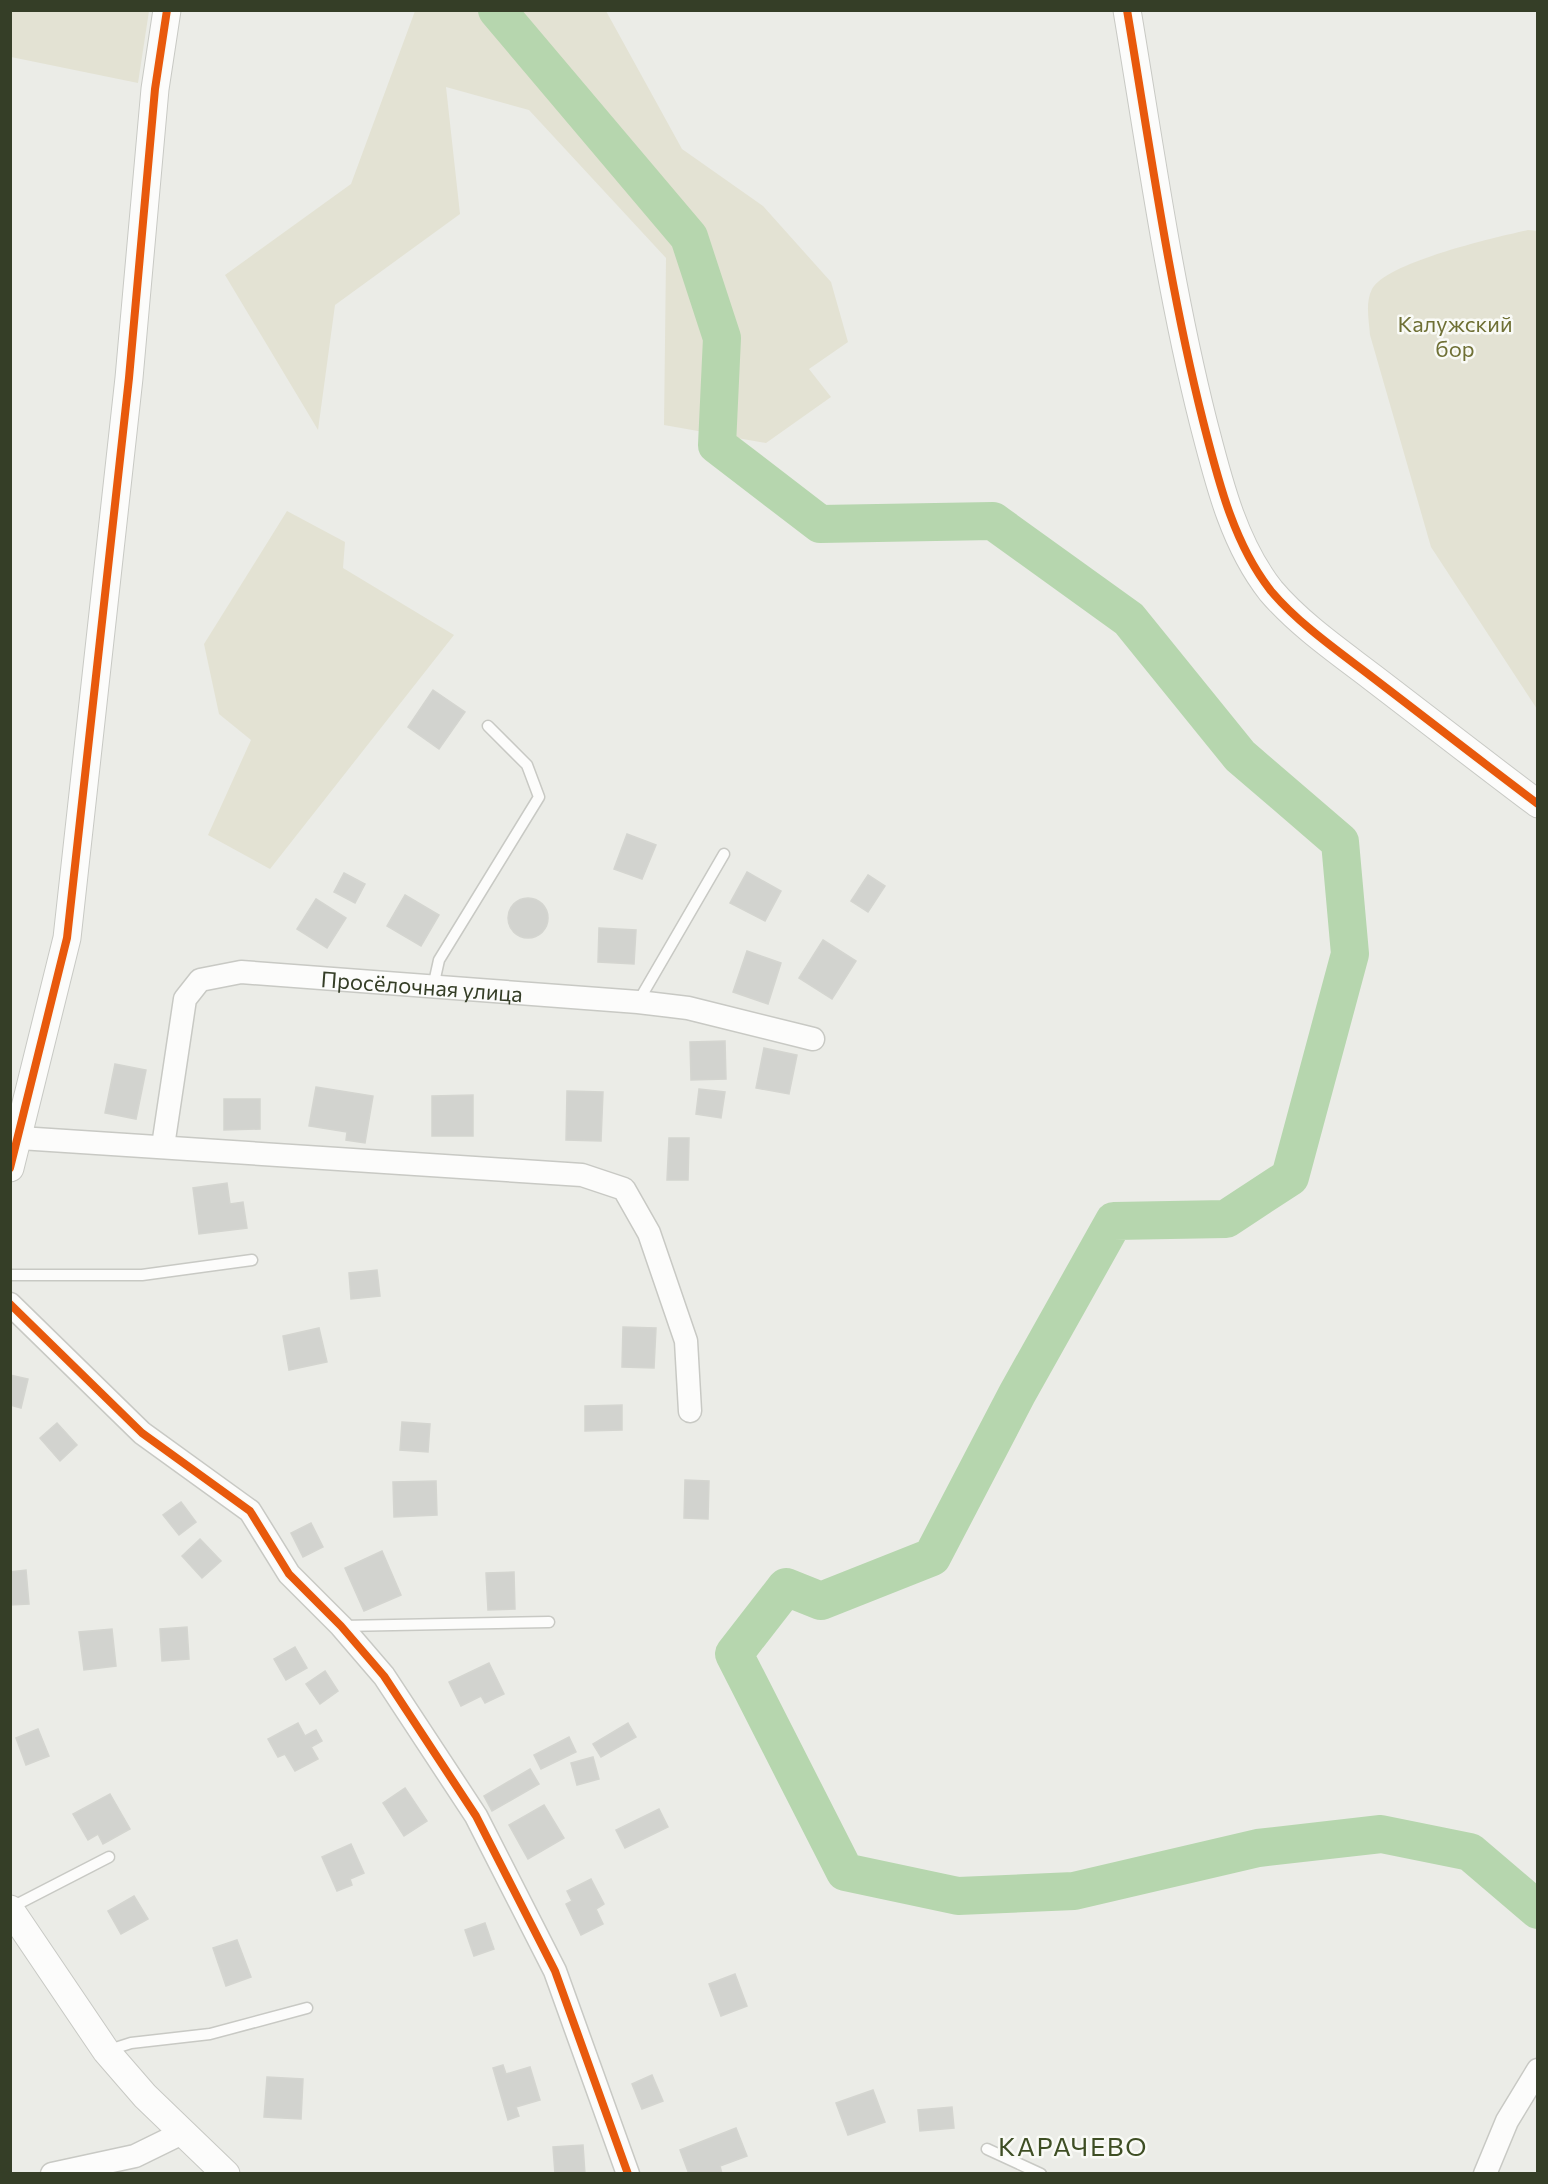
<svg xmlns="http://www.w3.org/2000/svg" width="1548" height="2184" font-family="Commissioner,sans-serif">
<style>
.green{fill:#e3e2d3}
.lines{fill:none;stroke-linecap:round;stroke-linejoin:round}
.river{stroke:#b6d6ae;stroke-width:38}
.building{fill:#d2d3cf;stroke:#d4d5d0;stroke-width:1.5}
.service-casing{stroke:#c8c9c4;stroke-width:13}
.minor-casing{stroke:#c8c9c4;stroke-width:25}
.tertiary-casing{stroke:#c8c9c4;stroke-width:29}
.service{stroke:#fcfcfb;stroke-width:10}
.minor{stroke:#fcfcfb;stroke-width:22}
.tertiary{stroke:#fcfcfb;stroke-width:27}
.cycleway-casing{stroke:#f9faf6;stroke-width:11}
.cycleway{stroke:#e8590c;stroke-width:8}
.labels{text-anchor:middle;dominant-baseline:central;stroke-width:5;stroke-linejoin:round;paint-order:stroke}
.park-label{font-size:22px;fill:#6f7035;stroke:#f9faf6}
.street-label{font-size:22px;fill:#353e27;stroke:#f9faf6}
.quarter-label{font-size:26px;letter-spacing:1.5px;fill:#3e4e24;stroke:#f9faf6}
</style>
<rect width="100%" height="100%" fill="#ebece7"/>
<g class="green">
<polygon points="10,11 149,11 138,83 11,57"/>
<polygon points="415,11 606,11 682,149 763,206 831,282 848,342 809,369 831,397 766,443 664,425 666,258 529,110 446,87 460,214 335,305 318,430 225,275 351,184"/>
<path d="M1528,230L1538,231L1537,709L1431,547L1370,335C1369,320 1365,303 1372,289C1387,262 1496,237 1528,230Z"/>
<polygon points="287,511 345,542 343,568 454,635 270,869 208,835 251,740 219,714 204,644"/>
</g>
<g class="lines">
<polyline class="river" points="497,10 689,237 722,338 717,445 820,524 993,521 1129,619 1240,756 1340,842 1350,954 1290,1177 1226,1219 1114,1221 1017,1394 932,1557 821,1601 786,1587 734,1654 845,1872 958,1896 1074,1891 1258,1848 1381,1834 1470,1852 1538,1910"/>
</g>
<g class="building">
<polygon points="433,690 465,712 439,749 408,727"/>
<polygon points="627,834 656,845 642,879 614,869"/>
<polygon points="747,872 781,891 765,921 730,903"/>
<polygon points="344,873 365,884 355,903 334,892"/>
<polygon points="868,875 885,886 868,912 851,901"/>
<polygon points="405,895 439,915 421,946 387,926"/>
<circle cx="528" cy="918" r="20"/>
<polygon points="316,899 346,918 327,948 297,929"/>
<polygon points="599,928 636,930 634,964 598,962"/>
<polygon points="823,940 856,961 832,999 799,978"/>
<polygon points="747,951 781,963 768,1004 733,992"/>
<polygon points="725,1041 726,1079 691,1080 690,1042"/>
<polygon points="764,1048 797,1055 789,1094 756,1088"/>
<polygon points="115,1064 146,1070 136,1119 105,1113"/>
<polygon points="316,1087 373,1096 365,1143 346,1140 347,1132 309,1126"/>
<polygon points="699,1089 725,1092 721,1118 696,1114"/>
<polygon points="567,1091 603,1092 601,1141 566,1140"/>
<polygon points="473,1095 473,1136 432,1136 432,1096"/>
<polygon points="224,1099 260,1099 260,1129 224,1130"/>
<polygon points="669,1138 689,1138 688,1180 667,1180"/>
<polygon points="227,1183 230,1204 243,1202 247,1228 199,1234 193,1188"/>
<polygon points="377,1270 380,1296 351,1299 349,1273"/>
<polygon points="623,1327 656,1328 654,1368 622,1367"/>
<polygon points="319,1328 327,1362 289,1370 283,1336"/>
<polygon points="10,1375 28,1379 21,1408 10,1405"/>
<polygon points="622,1405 622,1430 585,1431 585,1406"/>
<polygon points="402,1422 430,1424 428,1452 400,1450"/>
<polygon points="57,1423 77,1445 60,1461 40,1438"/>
<polygon points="685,1480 709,1481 708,1519 684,1518"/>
<polygon points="436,1481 437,1515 394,1517 393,1482"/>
<polygon points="181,1502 196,1522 179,1535 163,1515"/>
<polygon points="311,1523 323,1547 303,1557 291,1533"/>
<polygon points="200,1539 221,1561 202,1578 182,1556"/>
<polygon points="382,1551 401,1595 364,1611 345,1568"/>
<polygon points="26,1570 29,1604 10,1605 10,1572"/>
<polygon points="514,1572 515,1609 488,1610 486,1573"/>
<polygon points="187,1627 189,1659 162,1661 160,1629"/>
<polygon points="112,1629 116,1666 84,1670 79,1632"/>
<polygon points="295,1647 307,1668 286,1680 274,1659"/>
<polygon points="489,1663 504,1694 485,1703 481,1696 461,1706 449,1682"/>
<polygon points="325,1671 338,1691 320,1704 306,1684"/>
<polygon points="298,1723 305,1736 316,1730 322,1741 311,1747 318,1759 295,1771 285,1754 278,1757 268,1739"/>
<polygon points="628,1723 636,1737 601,1757 593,1744"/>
<polygon points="38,1729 49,1756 26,1765 16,1738"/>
<polygon points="569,1737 576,1752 541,1769 534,1755"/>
<polygon points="593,1757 599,1779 577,1785 571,1763"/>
<polygon points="530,1769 539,1784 492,1811 484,1796"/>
<polygon points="405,1788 427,1821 404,1836 383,1803"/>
<polygon points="110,1794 130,1829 103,1844 98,1834 88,1840 73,1814"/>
<polygon points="544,1805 564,1838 528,1859 509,1825"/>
<polygon points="659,1809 668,1827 625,1848 616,1830"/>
<polygon points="351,1844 364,1873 350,1879 352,1885 337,1891 322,1857"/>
<polygon points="591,1879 604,1904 596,1909 603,1924 581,1935 566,1904 572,1901 567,1891"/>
<polygon points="134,1896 148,1919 121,1934 108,1911"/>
<polygon points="485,1923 494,1949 474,1956 465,1930"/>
<polygon points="237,1940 251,1977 226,1986 213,1948"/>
<polygon points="735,1974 747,2006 721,2016 709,1984"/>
<polygon points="503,2065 506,2074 530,2067 540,2100 516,2107 519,2116 508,2120 493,2068"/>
<polygon points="652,2075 663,2101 642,2109 632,2084"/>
<polygon points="267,2077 303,2079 301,2119 264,2117"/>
<polygon points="873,2090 885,2122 848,2135 836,2103"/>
<polygon points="952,2107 954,2128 920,2131 918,2110"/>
<polygon points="736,2128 747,2156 720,2166 722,2174 689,2174 680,2150"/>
<polygon points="583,2145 585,2174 555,2174 553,2147"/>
</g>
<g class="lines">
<g class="service-casing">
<g id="service">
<polyline points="433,987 439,960 539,797 527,765 488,726"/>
<polyline points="638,1002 724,854"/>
<polyline points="10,1275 142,1275 252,1260"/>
<polyline points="342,1626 549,1622"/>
<polyline points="10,1908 109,1857"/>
<polyline points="106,2051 131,2043 210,2034 307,2008"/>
<polyline points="987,2149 1041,2174"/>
</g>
</g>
<g class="minor-casing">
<g id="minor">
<polyline points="20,1138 582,1175 624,1189 649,1233 686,1341 690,1411"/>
<path id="s1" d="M163,1146L185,999L200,980L241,972L638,1002L688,1008L813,1039"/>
<polyline points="10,1304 142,1433 250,1511 289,1574 341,1626 384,1676 476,1816 555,1971 628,2174"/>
<polyline points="52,2174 135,2156 182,2133"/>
<polyline points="1485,2174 1507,2121 1538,2070"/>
</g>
</g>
<g class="tertiary-casing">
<g id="tertiary">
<path d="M1127,10C1150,147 1169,286 1203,421C1218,479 1233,543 1271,591C1299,624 1338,651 1372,677C1427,719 1482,762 1538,804"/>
<polyline points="10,1168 67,938 129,378 155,89 167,10"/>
<polyline points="10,1909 106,2051 145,2096 226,2174"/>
</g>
</g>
<use href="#service" class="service"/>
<use href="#minor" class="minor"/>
<use href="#tertiary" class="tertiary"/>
<g class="cycleway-casing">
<g id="cycleway">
<path d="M1127,10C1150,147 1169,286 1203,421C1218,479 1233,543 1271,591C1299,624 1338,651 1372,677C1427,719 1482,762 1538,804"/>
<polyline points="10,1168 67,938 129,378 155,89 167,10"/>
<polyline points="10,1304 142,1433 250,1511 289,1574 341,1626 384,1676 476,1816 555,1971 628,2174"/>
</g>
</g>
<use href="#cycleway" class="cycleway"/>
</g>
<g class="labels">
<g class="park-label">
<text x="1455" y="323">Калужский<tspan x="1455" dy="25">бор</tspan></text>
</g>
<g class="street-label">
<text stroke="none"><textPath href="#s1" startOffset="396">Просёлочная улица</textPath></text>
</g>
<g class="quarter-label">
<text x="1073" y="2145">КАРАЧЕВО</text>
</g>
</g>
<rect width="1548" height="2184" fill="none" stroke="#353e27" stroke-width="24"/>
</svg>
